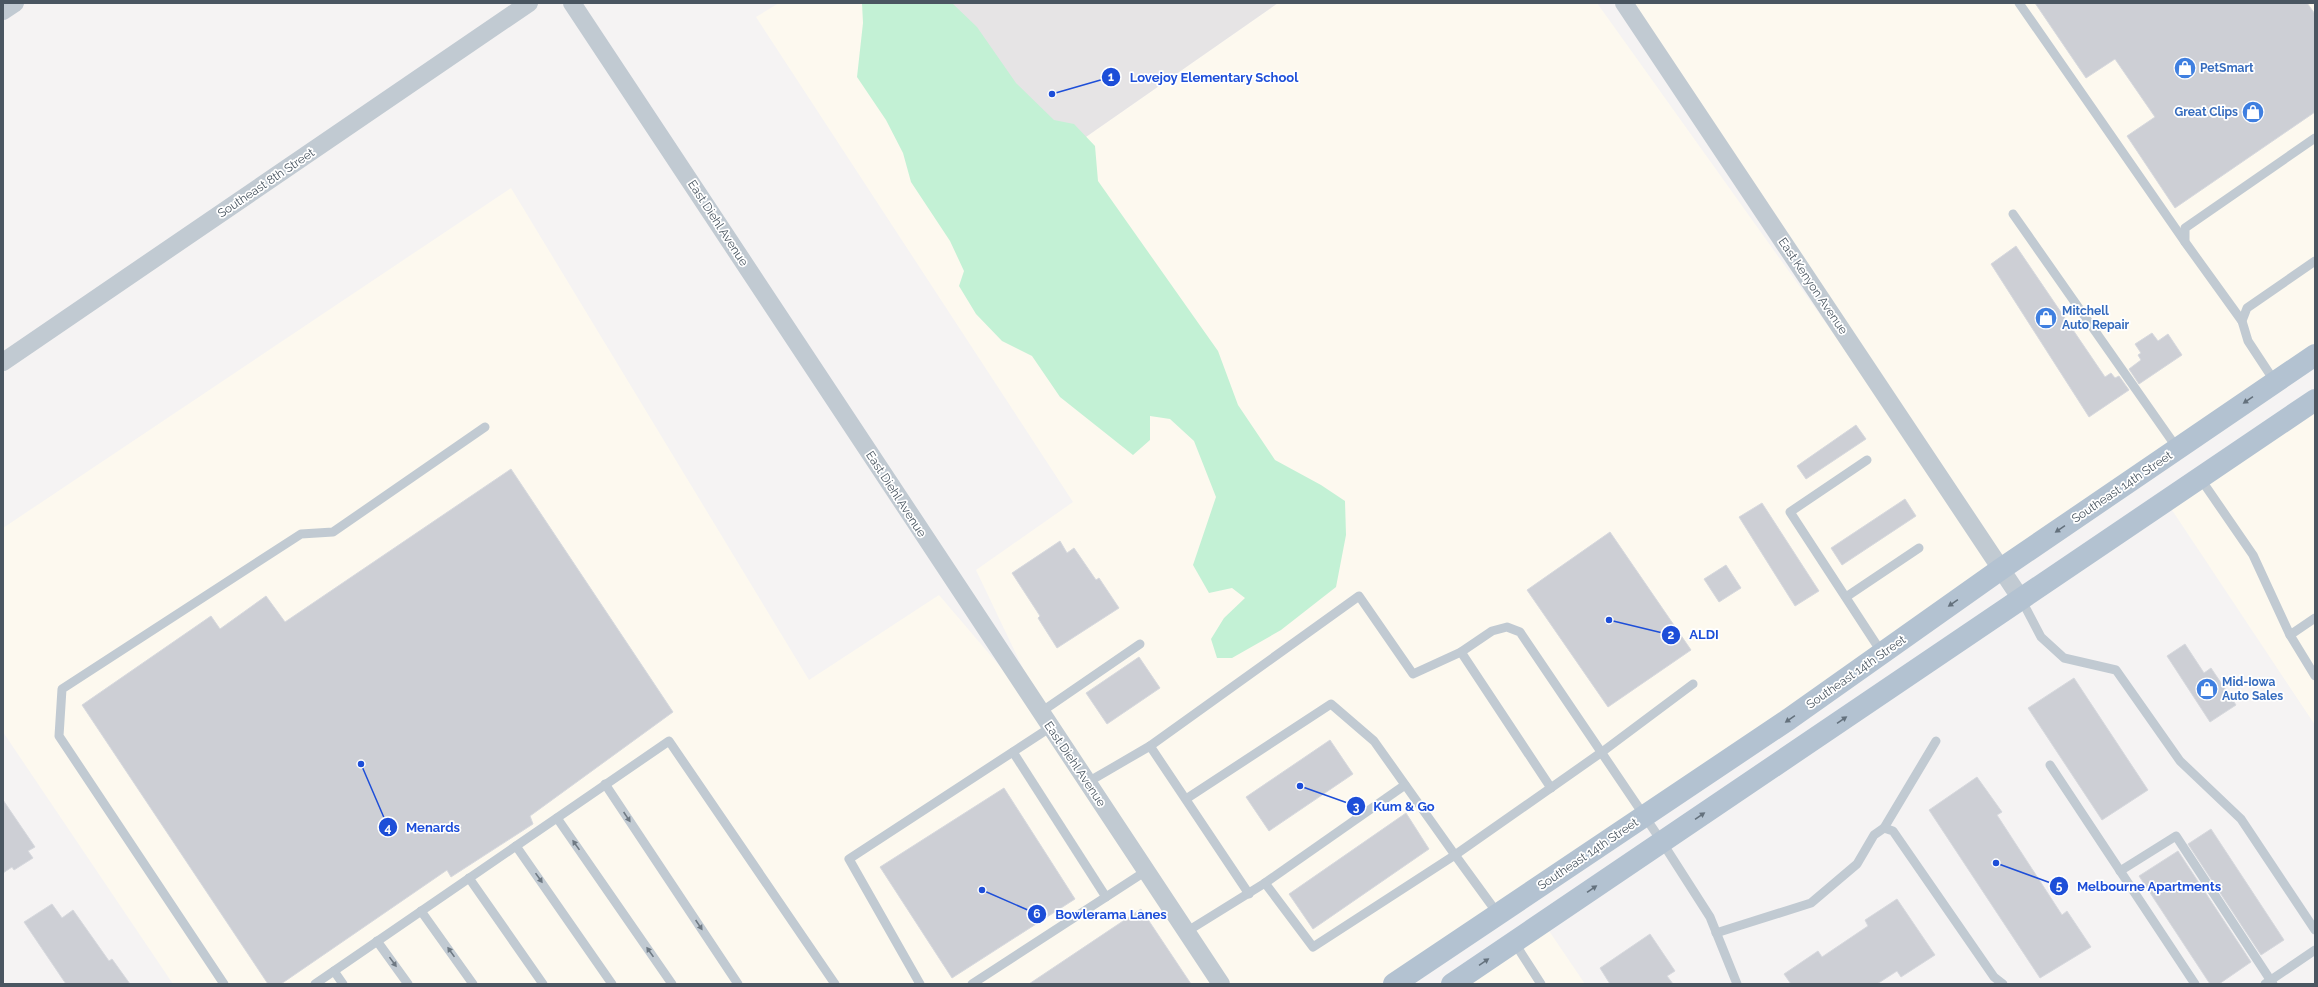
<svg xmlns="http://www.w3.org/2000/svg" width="2318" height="987" font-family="Raleway,sans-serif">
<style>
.commercial{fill:#fdf9ef}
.education{fill:#e6e4e5}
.green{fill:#c3f1d5}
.building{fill:#cdcfd5;stroke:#d7d9de}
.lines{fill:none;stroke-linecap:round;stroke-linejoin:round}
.service{stroke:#c1cad2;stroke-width:9}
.minor{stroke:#c1cad2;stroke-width:18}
.primary{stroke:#b3c2d1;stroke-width:22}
.oneway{fill:#64717d}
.oneway2{fill:#6e7983}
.labels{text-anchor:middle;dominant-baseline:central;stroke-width:3.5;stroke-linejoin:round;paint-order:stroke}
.shop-label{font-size:12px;font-weight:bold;fill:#366cbe;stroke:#fff;text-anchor:start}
.street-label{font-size:12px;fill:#4a5661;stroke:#fff}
.leader{fill:none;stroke:#1d4ed8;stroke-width:1.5}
.callout-dot{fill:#1d4ed8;stroke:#fff;stroke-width:1.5}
.mark-label{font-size:12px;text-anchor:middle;font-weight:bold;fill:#fff}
.callout-label{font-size:13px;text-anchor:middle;font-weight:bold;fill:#1d4ed8;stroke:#fff;stroke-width:3.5;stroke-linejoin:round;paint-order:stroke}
</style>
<rect width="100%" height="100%" fill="#f5f3f3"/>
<g class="commercial">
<polygon points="779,3 897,3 1017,185 1278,3 1597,3 1991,554 1624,3 2315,3 2315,355 1394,984 173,984 3,732 3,528 511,188 809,680 939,595 1050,725 976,570 1073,502 756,17"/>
<polygon points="2315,400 2315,725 2166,501"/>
<polygon points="1543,922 1585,984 1452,984"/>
</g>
<polygon class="education" points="897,3 1278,3 1017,185"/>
<polygon class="green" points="862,3 952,3 977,27 1016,83 1054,120 1074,124 1095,146 1098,181 1218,351 1238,405 1275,460 1321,485 1345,501 1346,535 1336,587 1281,630 1232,658 1217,658 1211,639 1224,618 1245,598 1232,588 1209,593 1193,565 1216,497 1194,441 1170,419 1150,416 1150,440 1133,455 1060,397 1032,356 1002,341 976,314 959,286 964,271 950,241 911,182 903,153 886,120 857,77 863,23"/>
<g class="building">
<polygon points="2035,3 2307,3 2315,14 2315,112 2175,208 2127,136 2155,117 2115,59 2086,78"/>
<polygon points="2016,246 2105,377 2111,373 2115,378 2119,376 2129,390 2089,417 1991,264"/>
<polygon points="2152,333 2158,341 2168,334 2182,355 2139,384 2129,369 2141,360 2138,355 2141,353 2135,344"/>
<polygon points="1856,425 1866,439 1806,479 1797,466"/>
<polygon points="511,469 673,712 530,816 533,824 451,877 447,870 281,984 268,984 82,705 211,616 220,629 266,596 285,622"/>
<polygon points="1905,499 1916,516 1842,565 1831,548"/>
<polygon points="1762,503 1819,591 1795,606 1739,517"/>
<polygon points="1610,532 1691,650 1608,707 1527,590"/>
<polygon points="1060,541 1067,553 1074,548 1096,580 1099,578 1119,608 1057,648 1038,618 1040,616 1012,573"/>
<polygon points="1726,565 1741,588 1719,602 1704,579"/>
<polygon points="2185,644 2204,673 2211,668 2236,705 2210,722 2167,656"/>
<polygon points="1139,657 1160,688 1107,724 1086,693"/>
<polygon points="2074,678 2148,790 2102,820 2028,708"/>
<polygon points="1330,740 1353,774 1269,831 1246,797"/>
<polygon points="1977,777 2002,812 1997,815 2062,915 2067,911 2091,947 2040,978 1929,810"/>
<polygon points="1004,788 1075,899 952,978 880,867"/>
<polygon points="3,800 35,847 28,851 33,858 14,870 12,867 3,873"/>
<polygon points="1406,813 1429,849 1313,929 1289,894"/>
<polygon points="2211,829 2284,940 2261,955 2188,844"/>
<polygon points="2178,851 2251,962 2219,984 2210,984 2139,876"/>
<polygon points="1897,899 1935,955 1901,977 1897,971 1877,984 1791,984 1784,974 1818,951 1822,957 1868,926 1865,920"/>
<polygon points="52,904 62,918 73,910 109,961 112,959 130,984 66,984 24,922"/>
<polygon points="1141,909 1191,984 1029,984"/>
<polygon points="1650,934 1675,971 1667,976 1673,984 1610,984 1600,968"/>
</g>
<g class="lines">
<g class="service">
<polyline points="2019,3 2185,242"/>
<polyline points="2013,214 2177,448"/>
<polyline points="2242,321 2185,242 2185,228 2315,138"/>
<polyline points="2275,382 2248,341 2242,321 2247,308 2315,261"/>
<polyline points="1867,460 1790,512 1882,653"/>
<polyline points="2200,478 2253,555 2290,635 2315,676"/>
<polyline points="1846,597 1919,548"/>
<polyline points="2021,599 2041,637 2064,658 2116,670 2180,761 2241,819 2315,930"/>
<polyline points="2290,635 2315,618"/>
<polyline points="1461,652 1551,788"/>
<polyline points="1041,712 1140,644"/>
<polyline points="1150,746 1359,596 1413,674 1461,652 1492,631 1507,627 1520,632 1662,842 1710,917 1737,984"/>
<polyline points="1013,752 1106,897"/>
<polyline points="2050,765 2195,984"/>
<polyline points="1088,782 1150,746 1249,894"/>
<polyline points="605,784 738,984"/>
<polyline points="1186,799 1331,704 1374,741 1455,855 1602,752 1693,684"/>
<polyline points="557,818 672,984"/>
<polyline points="1884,828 1936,741"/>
<polyline points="516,846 612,984"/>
<polyline points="2120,871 2176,836 2273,984"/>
<polyline points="469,878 543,984"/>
<polyline points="1265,883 1405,785"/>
<polyline points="421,911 473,984"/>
<polyline points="1186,932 1265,883 1313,947 1455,855 1498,914"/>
<polyline points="1716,933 1811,903 1857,864 1874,835 1884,828 1893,831 1994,977 2003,984"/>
<polyline points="377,941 408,984"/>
<polyline points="1514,942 1541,984"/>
<polyline points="334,971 343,984"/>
<polyline points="224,984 59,736 62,689 301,534 333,532 485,427"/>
<polyline points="315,984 669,741 835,984"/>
<polyline points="920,984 849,859 1051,727"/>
<polyline points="972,984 1146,871"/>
<polyline points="2265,984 2315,950"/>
</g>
<g class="minor">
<polyline points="572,3 1221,984"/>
<polyline points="1624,3 2021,599"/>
<polyline points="3,11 15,3"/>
<polyline points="3,362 529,3"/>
</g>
<g class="primary">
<polyline points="1394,984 1789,719 2001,569 2315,355"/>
<polyline points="1452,984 2315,400"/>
</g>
</g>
<defs><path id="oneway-solid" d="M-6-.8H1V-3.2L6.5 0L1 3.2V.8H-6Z"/></defs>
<g class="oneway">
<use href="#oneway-solid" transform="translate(2248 400) rotate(146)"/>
<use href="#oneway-solid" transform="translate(2060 529) rotate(146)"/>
<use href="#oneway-solid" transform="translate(1953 603) rotate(145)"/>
<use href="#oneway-solid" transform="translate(1790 719) rotate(145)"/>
<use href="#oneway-solid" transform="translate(1842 720) rotate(-34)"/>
<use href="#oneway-solid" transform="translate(1700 816) rotate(-34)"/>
<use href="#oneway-solid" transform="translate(1592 889) rotate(-34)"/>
<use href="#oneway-solid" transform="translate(1484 962) rotate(-34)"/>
</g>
<g class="oneway2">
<use href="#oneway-solid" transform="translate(627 817) rotate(56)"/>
<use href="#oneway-solid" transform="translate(576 845) rotate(-125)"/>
<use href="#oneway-solid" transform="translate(539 878) rotate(55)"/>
<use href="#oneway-solid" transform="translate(699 925) rotate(56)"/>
<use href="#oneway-solid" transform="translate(451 952) rotate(-125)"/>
<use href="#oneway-solid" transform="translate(650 952) rotate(-125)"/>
<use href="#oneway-solid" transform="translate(393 962) rotate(54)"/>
</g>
<defs>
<g id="shop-disc" transform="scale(1.15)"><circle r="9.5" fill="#3f7fe0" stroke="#fff"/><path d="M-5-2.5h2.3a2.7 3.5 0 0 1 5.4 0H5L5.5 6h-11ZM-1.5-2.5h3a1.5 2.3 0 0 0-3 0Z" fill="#fff"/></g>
</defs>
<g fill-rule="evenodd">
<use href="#shop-disc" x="2185" y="68"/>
<use href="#shop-disc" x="2253" y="112"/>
<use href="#shop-disc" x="2046" y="318"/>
<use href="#shop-disc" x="2207" y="689"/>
</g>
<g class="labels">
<g class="shop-label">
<text x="2200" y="68">PetSmart</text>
<text x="2238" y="112" text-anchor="end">Great Clips</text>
<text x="2062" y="311">Mitchell<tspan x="2062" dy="14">Auto Repair</tspan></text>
<text x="2222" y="682">Mid-Iowa<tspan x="2222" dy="14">Auto Sales</tspan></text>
</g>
<g class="street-label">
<text transform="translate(266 183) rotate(-34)">Southeast 8th Street</text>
<text transform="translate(718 223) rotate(57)">East Diehl Avenue</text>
<text transform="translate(1813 286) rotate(56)">East Kenyon Avenue</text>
<text transform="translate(2122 487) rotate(-34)">Southeast 14th Street</text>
<text transform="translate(896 494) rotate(57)">East Diehl Avenue</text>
<text transform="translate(1856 672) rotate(-35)">Southeast 14th Street</text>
<text transform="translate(1075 764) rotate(56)">East Diehl Avenue</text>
<text transform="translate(1588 854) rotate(-34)">Southeast 14th Street</text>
</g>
</g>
<path class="leader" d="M1052 94L1111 77M1609 620L1671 635M1300 786L1356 806M361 764L388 827M1996 863L2059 886M982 890L1037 914"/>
<g class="callout-dot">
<circle cx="1052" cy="94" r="4"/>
<circle cx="1609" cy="620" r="4"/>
<circle cx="1300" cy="786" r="4"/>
<circle cx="361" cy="764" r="4"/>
<circle cx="1996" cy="863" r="4"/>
<circle cx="982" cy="890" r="4"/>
<circle cx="1111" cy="77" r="10"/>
<circle cx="1671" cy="635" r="10"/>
<circle cx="1356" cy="806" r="10"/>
<circle cx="388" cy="827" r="10"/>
<circle cx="2059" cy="886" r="10"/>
<circle cx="1037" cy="914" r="10"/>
</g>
<g class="mark-label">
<text x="1111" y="81">1</text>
<text x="1671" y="639">2</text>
<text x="1356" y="811">3</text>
<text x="388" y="832">4</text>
<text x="2059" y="890">5</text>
<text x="1037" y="918">6</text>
</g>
<g class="callout-label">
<text x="1214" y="82">Lovejoy Elementary School</text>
<text x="1704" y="639">ALDI</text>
<text x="1404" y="811">Kum &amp; Go</text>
<text x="433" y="832">Menards</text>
<text x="2149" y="891">Melbourne Apartments</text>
<text x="1111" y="919">Bowlerama Lanes</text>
</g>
<rect width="2318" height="987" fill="none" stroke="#4a5661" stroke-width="8"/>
</svg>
